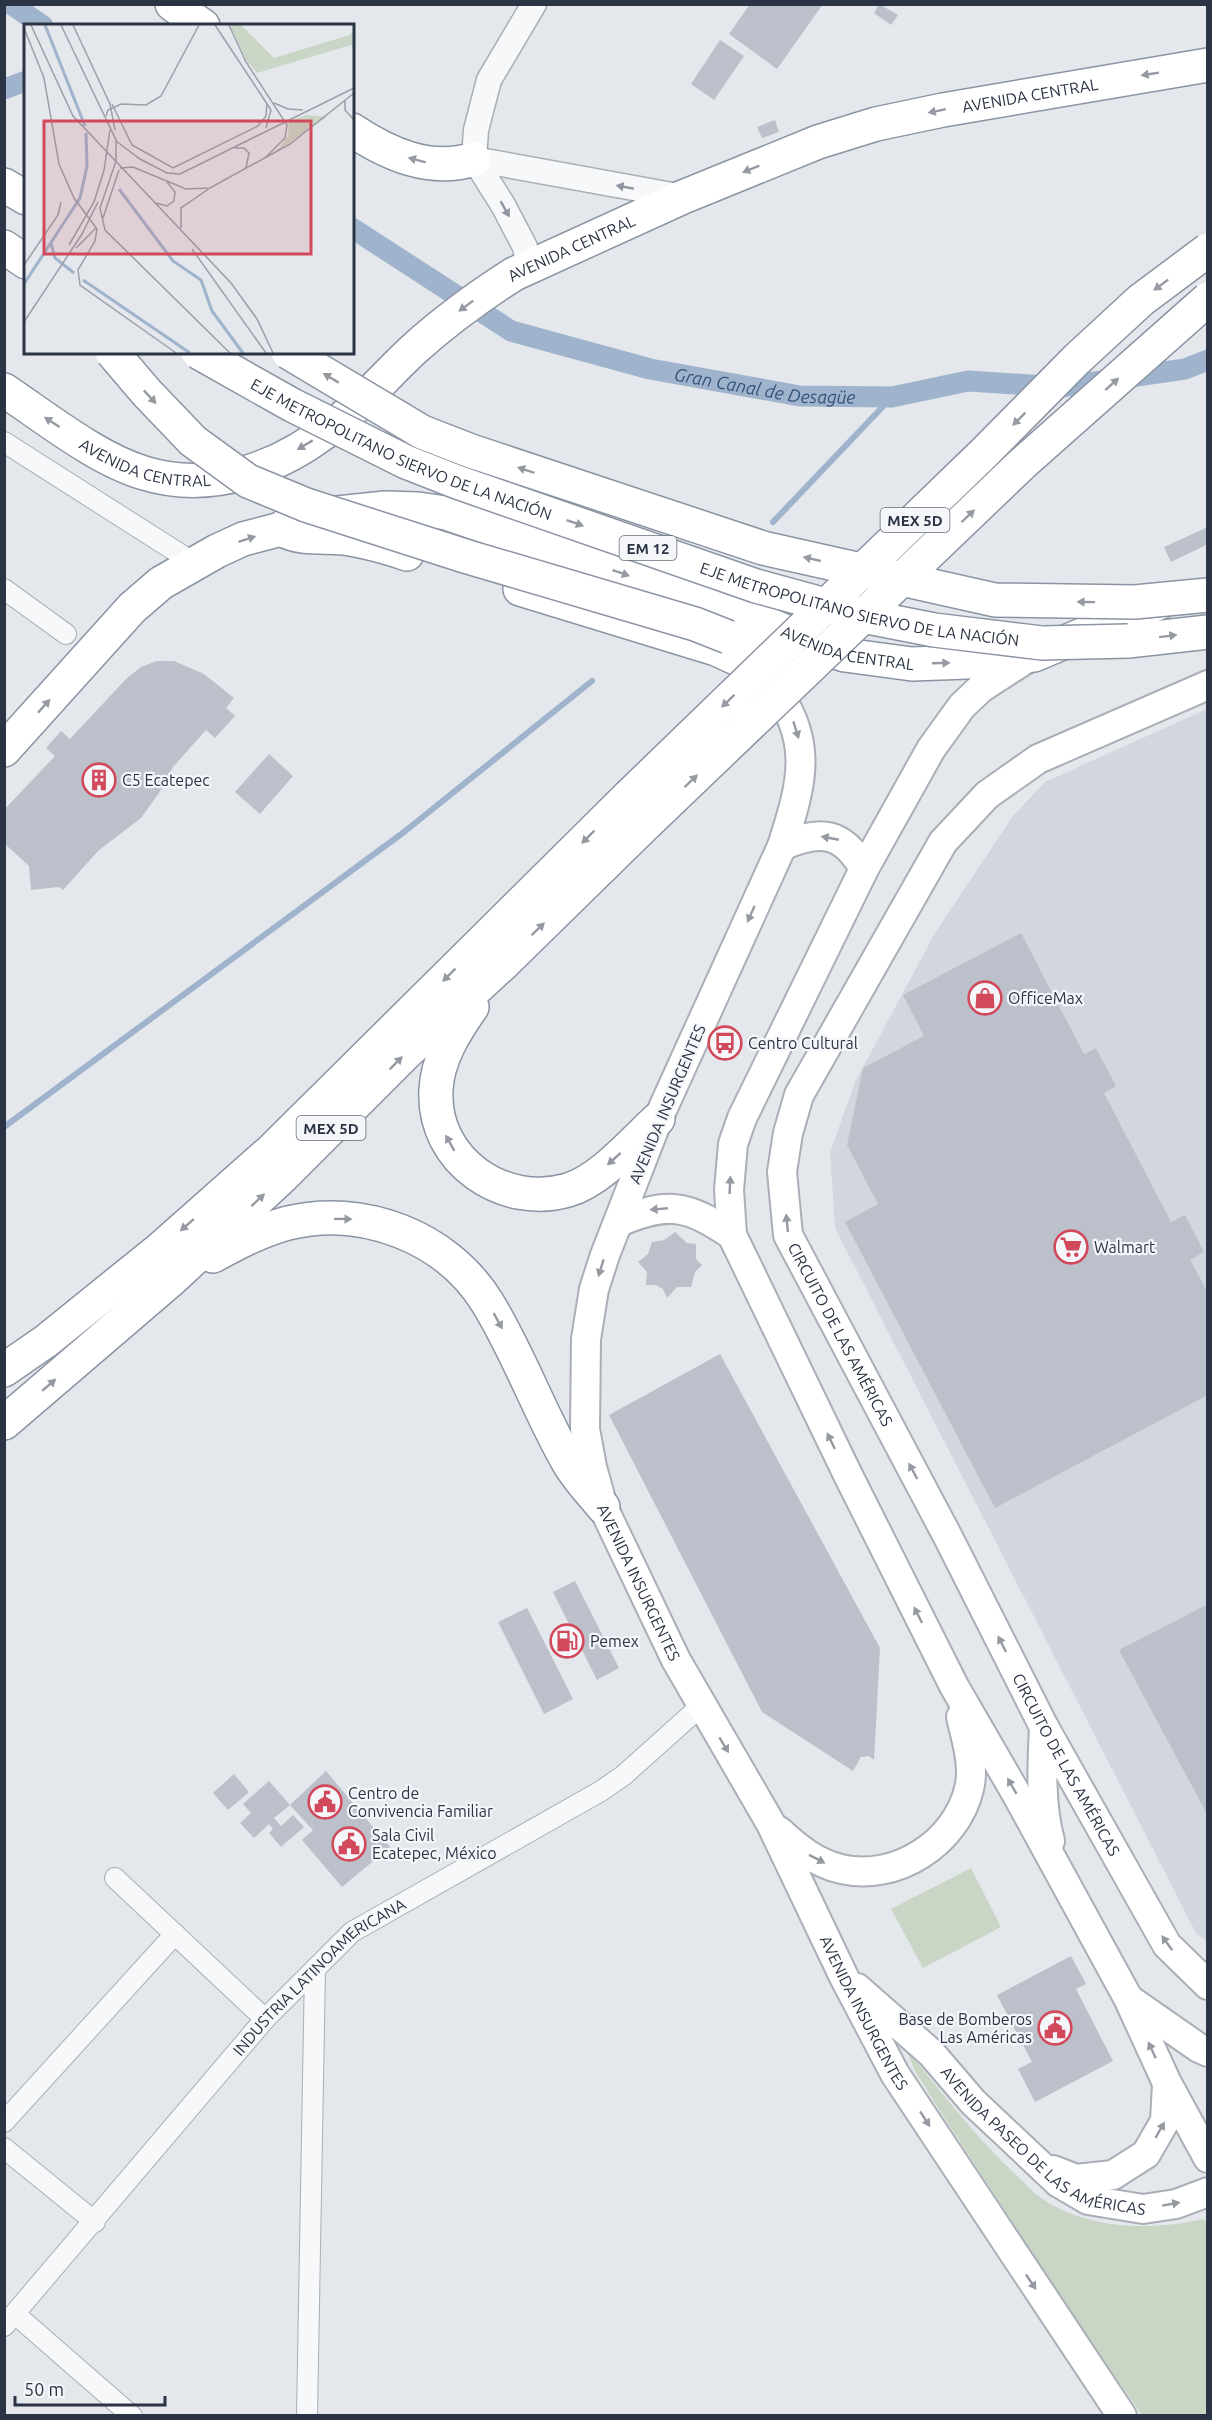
<svg xmlns="http://www.w3.org/2000/svg" width="1212" height="2420" font-family="Ubuntu,sans-serif">
<style>
.built{fill:#d2d6de}
.green{fill:#c9d6c5}
.lines{fill:none;stroke-linecap:round;stroke-linejoin:round}
.stream{stroke:#9fb4cc;stroke-width:6}
.canal{stroke:#9fb4cc;stroke-width:21}
.building{fill:#bbc0ca}
.minor-casing{stroke:#a9aeb7;stroke-width:22}
.tertiary-casing{stroke:#a9aeb7;stroke-width:27}
.secondary-casing{stroke:#a9aeb7;stroke-width:32}
.trunk-casing{stroke:#8b94a3;stroke-width:36}
.motorway-casing{stroke:#8b94a3;stroke-width:36}
.minor{stroke:#f7f8fa;stroke-width:20}
.tertiary{stroke:#f7f8fa;stroke-width:24}
.secondary{stroke:#fff;stroke-width:28}
.trunk{stroke:#fff;stroke-width:33}
.motorway{stroke:#fff;stroke-width:33}
.motorway-bridge-casing{stroke:#8b94a3;stroke-width:36;stroke-linecap:butt}
.motorway-bridge{stroke:#fff;stroke-width:33}
.oneway{fill:#959aa2}
.oneway2{fill:#9196a0}
.labels{text-anchor:middle;dominant-baseline:central;stroke-width:4.5;stroke-linejoin:round;paint-order:stroke}
.shield{fill:#f4f6f9;stroke:#676e7b;stroke-width:1.5}
.shield-label{font-size:15px;font-weight:bold;fill:#2b3445}
.street-label{font-size:16px;fill:#2b3445;stroke:#f4f6f9}
.poi-label{font-size:16px;fill:#2b3445;stroke:#f4f6f9;text-anchor:start}
.water-label{font-size:18px;font-style:italic;fill:#34527a;stroke:#f4f6f9}
.inset-river{fill:none;stroke:#9fb4cc;stroke-width:3}
.inset-road{fill:none;stroke:#9a9fa9;stroke-width:1.5}
.view{fill:#d1495b;fill-opacity:0.15;stroke:#d1495b;stroke-width:3}
.inset-edge{fill:none;stroke:#2b3445;stroke-width:3}
</style>
<rect width="100%" height="100%" fill="#e4e7ec"/>
<polygon class="built" points="1207,709 1207,1942 1196,1933 835,1228 830,1153 855,1082 935,933 1013,816 1045,782"/>
<g class="green">
<polygon points="971,1868 1001,1927 923,1968 891,1909"/>
<path d="M906,2049C942,2092 976,2138 1017,2176C1025,2183 1032,2192 1041,2198C1088,2230 1150,2231 1204,2219L1208,2224L1207,2415H1142L1091,2343L938,2108L915,2071Z"/>
</g>
<g class="lines">
<g class="stream">
<polyline points="773,522 892,397"/>
<polyline points="4,1127 404,832 592,681"/>
</g>
<g class="canal">
<polyline points="11,4 43,26"/>
<polyline points="4,89 26,81"/>
<path id="s1" d="M352,228L511,331L650,369L800,396L892,397L968,381L1060,387L1185,369L1208,360"/>
</g>
</g>
<g class="building">
<polygon points="750,4 823,4 777,69 729,34"/>
<polygon points="879,4 898,15 891,25 874,13"/>
<polygon points="720,40 744,56 714,100 691,84"/>
<polygon points="775,120 779,132 762,138 757,127"/>
<polygon points="1208,527 1208,544 1171,562 1164,547"/>
<polygon points="157,661 174,661 204,674 234,698 226,708 235,716 215,738 206,730 173,767 159,793 141,818 98,851 63,890 59,887 31,890 29,866 4,843 4,810 55,756 46,748 61,731 70,739 127,678 141,667"/>
<polygon points="269,754 293,776 260,814 235,792"/>
<polygon points="1021,933 1084,1054 1096,1048 1116,1086 1104,1093 1171,1222 1185,1215 1204,1252 1190,1260 1208,1293 1208,1395 995,1508 845,1222 878,1204 847,1145 863,1068 924,1036 903,995"/>
<polygon points="675,1232 687,1243 696,1244 696,1259 702,1265 695,1272 691,1287 677,1287 667,1298 663,1289 656,1285 646,1285 647,1272 638,1262 648,1254 652,1242 664,1240"/>
<polygon points="720,1354 880,1648 874,1760 869,1756 861,1757 853,1771 762,1712 609,1415"/>
<polygon points="575,1581 619,1668 597,1680 553,1592"/>
<polygon points="1208,1604 1208,1816 1119,1650"/>
<polygon points="527,1608 573,1699 544,1714 498,1622"/>
<polygon points="326,1771 390,1847 342,1887 302,1840 313,1830 290,1805"/>
<polygon points="234,1774 249,1792 228,1810 213,1793"/>
<polygon points="269,1781 290,1805 274,1818 281,1826 293,1815 304,1827 281,1847 269,1833 273,1829 269,1824 254,1838 240,1823 251,1813 243,1804"/>
<polygon points="1071,1956 1086,1984 1076,1989 1113,2061 1035,2102 1018,2069 1032,2062 997,1995"/>
</g>
<g class="lines">
<g class="minor-casing">
<g id="minor">
<polyline points="4,442 194,563"/>
<polyline points="4,589 66,634"/>
<polyline points="115,1878 265,2019"/>
<polyline points="4,2122 175,1934"/>
<polyline points="4,2148 95,2222"/>
<polyline points="15,2314 132,2416"/>
<path id="s2" d="M4,2326L265,2019L352,1932L601,1791L624,1775L701,1706"/>
<polyline points="307,2416 315,1969"/>
</g>
</g>
<g class="tertiary-casing">
<g id="tertiary">
<polyline points="474,159 683,197"/>
<polyline points="529,268 525,247 503,205 474,159 476,130 489,80 534,4"/>
</g>
</g>
<g class="secondary-casing">
<g id="secondary">
<polyline points="1029,657 981,688 962,706 931,749 864,869 742,1118 733,1144 729,1190 732,1235 847,1473 954,1686 1017,1795 1128,1998 1167,2083 1208,2158"/>
<path id="s3" d="M768,679C814,739 804,778 782,846L658,1119L605,1255L594,1289L586,1339L585,1429L592,1467L603,1507L676,1660L771,1824L844,1977L895,2074L1122,2416"/>
<path id="s4" d="M1208,685L1038,759L987,795L943,842L799,1095L788,1133L782,1172L788,1235L948,1537L1044,1727L1167,1945L1208,1985"/>
<path d="M782,846C821,829 843,832 864,869"/>
<path d="M619,1222C669,1201 687,1205 732,1235"/>
<path d="M1044,1727C1042,1765 1040,1804 1050,1841"/>
<path d="M779,1831C797,1848 816,1863 841,1869C896,1882 956,1843 969,1789C975,1766 966,1739 961,1717"/>
<path id="s5" d="M857,1988L931,2053L973,2102L1059,2183L1088,2200L1143,2209L1176,2204L1208,2192"/>
<polyline points="1130,2000 1199,2048 1208,2052"/>
<polyline points="1053,2170 1076,2179 1113,2175 1146,2154 1165,2121 1167,2084"/>
</g>
</g>
<g class="trunk-casing">
<g id="trunk">
<path id="s6" d="M4,390C46,418 97,459 144,473C212,494 281,468 334,425C363,403 386,375 413,350C445,321 478,297 514,274L683,197L818,142L876,124L943,110L1208,65"/>
<path d="M283,530C302,540 323,536 343,538C366,541 386,547 407,554"/>
<polyline points="520,589 716,649 742,661 768,679"/>
<path id="s7" d="M4,750L132,608L161,583L217,551L243,539L281,529L292,520L319,515L385,508L418,509L446,513L766,623L823,648L845,655L912,664L995,661L1034,655L1161,602"/>
</g>
</g>
<g class="motorway-casing">
<g id="motorway">
<polyline points="172,4 203,26"/>
<path d="M352,130C388,154 430,173 474,159"/>
<polyline points="4,185 26,198"/>
<polyline points="4,247 26,262"/>
<polyline points="728,637 758,646 802,640"/>
<polyline points="1128,641 1208,632"/>
<path d="M472,1007C455,1031 437,1060 436,1090C432,1161 504,1209 568,1190C600,1181 633,1142 658,1119"/>
<path d="M213,1256C237,1243 261,1230 288,1223C362,1205 446,1236 487,1302C518,1352 538,1409 567,1460C576,1477 591,1492 603,1507"/>
<polyline points="4,1370 46,1341 160,1249 272,1150 629,796"/>
<polyline points="4,1423 172,1279 282,1177 406,1053 505,962 648,822"/>
</g>
</g>
<use href="#minor" class="minor"/>
<use href="#tertiary" class="tertiary"/>
<use href="#secondary" class="secondary"/>
<use href="#trunk" class="trunk"/>
<use href="#motorway" class="motorway"/>
<g class="motorway-bridge-casing">
<g id="motorway-bridge">
<polyline points="112,352 147,393 193,441 248,481 306,505 468,557 695,624 728,637"/>
<path id="s8" d="M198,352L292,405L406,462L457,482L756,586L873,618L934,630L1042,643L1128,641"/>
<polyline points="288,352 422,432 471,451 763,548 995,600 1135,602 1208,595"/>
<polyline points="629,796 984,453 1077,359 1141,300 1208,250"/>
<polyline points="648,822 1022,464 1208,299"/>
</g>
</g>
<use href="#motorway-bridge" class="motorway-bridge"/>
</g>
<defs><path id="oneway-solid" d="M-6-.8H1V-3.2L6.5 0L1 3.2V.8H-6Z" transform="scale(1.5)"/></defs>
<g class="oneway">
<use href="#oneway-solid" transform="translate(1150 74) rotate(171)"/>
<use href="#oneway-solid" transform="translate(937 111) rotate(168)"/>
<use href="#oneway-solid" transform="translate(417 160) rotate(-165)"/>
<use href="#oneway-solid" transform="translate(751 169) rotate(158)"/>
<use href="#oneway-solid" transform="translate(1161 285) rotate(143)"/>
<use href="#oneway-solid" transform="translate(466 306) rotate(143)"/>
<use href="#oneway-solid" transform="translate(331 378) rotate(-149)"/>
<use href="#oneway-solid" transform="translate(1112 384) rotate(-42)"/>
<use href="#oneway-solid" transform="translate(150 397) rotate(47)"/>
<use href="#oneway-solid" transform="translate(1019 419) rotate(135)"/>
<use href="#oneway-solid" transform="translate(52 422) rotate(-147)"/>
<use href="#oneway-solid" transform="translate(305 445) rotate(149)"/>
<use href="#oneway-solid" transform="translate(526 470) rotate(-162)"/>
<use href="#oneway-solid" transform="translate(968 516) rotate(-44)"/>
<use href="#oneway-solid" transform="translate(575 523) rotate(19)"/>
<use href="#oneway-solid" transform="translate(247 539) rotate(-18)"/>
<use href="#oneway-solid" transform="translate(812 559) rotate(-167)"/>
<use href="#oneway-solid" transform="translate(621 573) rotate(19)"/>
<use href="#oneway-solid" transform="translate(1086 602) rotate(-179)"/>
<use href="#oneway-solid" transform="translate(1168 636) rotate(-7)"/>
<use href="#oneway-solid" transform="translate(941 663) rotate(-2)"/>
<use href="#oneway-solid" transform="translate(728 701) rotate(136)"/>
<use href="#oneway-solid" transform="translate(44 706) rotate(-48)"/>
<use href="#oneway-solid" transform="translate(796 730) rotate(73)"/>
<use href="#oneway-solid" transform="translate(691 781) rotate(-44)"/>
<use href="#oneway-solid" transform="translate(588 837) rotate(135)"/>
<use href="#oneway-solid" transform="translate(830 838) rotate(-169)"/>
<use href="#oneway-solid" transform="translate(751 914) rotate(114)"/>
<use href="#oneway-solid" transform="translate(538 929) rotate(-44)"/>
<use href="#oneway-solid" transform="translate(449 975) rotate(135)"/>
<use href="#oneway-solid" transform="translate(396 1063) rotate(-45)"/>
<use href="#oneway-solid" transform="translate(450 1143) rotate(-119)"/>
<use href="#oneway-solid" transform="translate(614 1159) rotate(138)"/>
<use href="#oneway-solid" transform="translate(730 1185) rotate(-87)"/>
<use href="#oneway-solid" transform="translate(258 1200) rotate(-43)"/>
<use href="#oneway-solid" transform="translate(659 1209) rotate(175)"/>
<use href="#oneway-solid" transform="translate(343 1219) rotate(1)"/>
<use href="#oneway-solid" transform="translate(787 1223) rotate(-96)"/>
<use href="#oneway-solid" transform="translate(187 1225) rotate(139)"/>
<use href="#oneway-solid" transform="translate(601 1268) rotate(107)"/>
<use href="#oneway-solid" transform="translate(498 1321) rotate(61)"/>
<use href="#oneway-solid" transform="translate(49 1385) rotate(-41)"/>
<use href="#oneway-solid" transform="translate(831 1441) rotate(-116)"/>
<use href="#oneway-solid" transform="translate(913 1471) rotate(-118)"/>
<use href="#oneway-solid" transform="translate(918 1615) rotate(-117)"/>
<use href="#oneway-solid" transform="translate(1002 1644) rotate(-117)"/>
<use href="#oneway-solid" transform="translate(724 1745) rotate(59)"/>
<use href="#oneway-solid" transform="translate(1012 1786) rotate(-120)"/>
<use href="#oneway-solid" transform="translate(817 1859) rotate(27)"/>
<use href="#oneway-solid" transform="translate(1167 1943) rotate(-126)"/>
<use href="#oneway-solid" transform="translate(1152 2050) rotate(-115)"/>
<use href="#oneway-solid" transform="translate(925 2119) rotate(57)"/>
<use href="#oneway-solid" transform="translate(1160 2130) rotate(-60)"/>
<use href="#oneway-solid" transform="translate(1171 2204) rotate(-10)"/>
<use href="#oneway-solid" transform="translate(1031 2282) rotate(56)"/>
</g>
<g class="oneway2">
<use href="#oneway-solid" transform="translate(625 187) rotate(-170)"/>
<use href="#oneway-solid" transform="translate(505 209) rotate(61)"/>
</g>
<defs>
<g id="building-ring" transform="scale(1.725)"><circle r="9.5" fill="#f4f6f9" stroke="#d1495b" stroke-width="1.5"/><path d="M-4-6H4V6H1V3H-1V6H-4ZM-2.5-4.3h1.7v1.8h-1.7ZM.8-4.3h1.7v1.8H.8ZM-2.5-1h1.7V.8h-1.7ZM.8-1h1.7V.8H.8Z" fill="#d1495b"/></g>
<g id="shop-ring" transform="scale(1.725)"><circle r="9.5" fill="#f4f6f9" stroke="#d1495b" stroke-width="1.5"/><path d="M-5-2.5h2.3a2.7 3.5 0 0 1 5.4 0H5L5.5 6h-11ZM-1.5-2.5h3a1.5 2.3 0 0 0-3 0Z" fill="#d1495b"/></g>
<g id="bus-ring" transform="scale(1.725)"><circle r="9.5" fill="#f4f6f9" stroke="#d1495b" stroke-width="1.5"/><path d="M-5-6H5V4H4V6H2V4H-2V6H-4V4H-5ZM-3.5-4V0h7V-4ZM-3.5 1.2v1.5H-2V1.2ZM2 1.2v1.5H3.5V1.2Z" fill="#d1495b"/></g>
<g id="supermarket-ring" transform="scale(1.725)"><circle r="9.5" fill="#f4f6f9" stroke="#d1495b" stroke-width="1.5"/><path d="M-6-5.5h2.5l.6 2H6L4.5 2H-2.5L-4.4-4H-6ZM-1.5 3.2a1.3 1.3 0 1 0 .1 0ZM3 3.2a1.3 1.3 0 1 0 .1 0Z" fill="#d1495b"/></g>
<g id="fuel-ring" transform="scale(1.725)"><circle r="9.5" fill="#f4f6f9" stroke="#d1495b" stroke-width="1.5"/><path d="M-5.5-6h7V0h2V4h1.3V-2.5L3-4.5l.8-.8L6-3V5H2.5V1h-1V6h-7ZM-4.2-4.7v3.2H.2V-4.7Z" fill="#d1495b"/></g>
<g id="civic-ring" transform="scale(1.725)"><circle r="9.5" fill="#f4f6f9" stroke="#d1495b" stroke-width="1.5"/><path d="M-.6-6.5H3V-4.5H.6V-3L4-1V1h2V6H-6V1h2V-1L-.6-3ZM-1.2 2.5V6h2.4V2.5Z" fill="#d1495b"/></g>
</defs>
<g fill-rule="evenodd">
<use href="#building-ring" x="99" y="780"/>
<use href="#shop-ring" x="985" y="998"/>
<use href="#bus-ring" x="725" y="1043"/>
<use href="#supermarket-ring" x="1071" y="1247"/>
<use href="#fuel-ring" x="567" y="1641"/>
<use href="#civic-ring" x="325" y="1802"/>
<use href="#civic-ring" x="349" y="1844"/>
<use href="#civic-ring" x="1055" y="2028"/>
</g>
<g class="labels">
<g class="shield">
<rect x="880.5" y="508" width="69" height="24" rx="4.5"/>
<rect x="619.5" y="536" width="57" height="24" rx="4.5"/>
<rect x="296.5" y="1116" width="69" height="24" rx="4.5"/>
</g>
<g class="shield-label">
<text x="915" y="520">MEX 5D</text>
<text x="648" y="548">EM 12</text>
<text x="331" y="1128">MEX 5D</text>
</g>
<g class="street-label">
<text stroke="none"><textPath href="#s6" startOffset="1152">AVENIDA CENTRAL</textPath></text>
<text stroke="none"><textPath href="#s6" startOffset="666">AVENIDA CENTRAL</textPath></text>
<text stroke="none"><textPath href="#s8" startOffset="226">EJE METROPOLITANO SIERVO DE LA NACIÓN</textPath></text>
<text stroke="none"><textPath href="#s6" startOffset="162">AVENIDA CENTRAL</textPath></text>
<text stroke="none"><textPath href="#s8" startOffset="712">EJE METROPOLITANO SIERVO DE LA NACIÓN</textPath></text>
<text stroke="none"><textPath href="#s7" startOffset="956">AVENIDA CENTRAL</textPath></text>
<text transform="translate(667 1104) rotate(-67)">AVENIDA INSURGENTES</text>
<text stroke="none"><textPath href="#s4" startOffset="858">CIRCUITO DE LAS AMÉRICAS</textPath></text>
<text stroke="none"><textPath href="#s3" startOffset="963">AVENIDA INSURGENTES</textPath></text>
<text stroke="none"><textPath href="#s4" startOffset="1344">CIRCUITO DE LAS AMÉRICAS</textPath></text>
<text stroke="none"><textPath href="#s2" startOffset="472">INDUSTRIA LATINOAMERICANA</textPath></text>
<text stroke="none"><textPath href="#s3" startOffset="1449">AVENIDA INSURGENTES</textPath></text>
<text stroke="none"><textPath href="#s5" startOffset="246">AVENIDA PASEO DE LAS AMÉRICAS</textPath></text>
</g>
<g class="poi-label">
<text x="122" y="780">C5 Ecatepec</text>
<text x="1008" y="998">OfficeMax</text>
<text x="748" y="1043">Centro Cultural</text>
<text x="1094" y="1247">Walmart</text>
<text x="590" y="1641">Pemex</text>
<text x="348" y="1793">Centro de<tspan x="348" dy="18">Convivencia Familiar</tspan></text>
<text x="372" y="1835">Sala Civil<tspan x="372" dy="18">Ecatepec, México</tspan></text>
<text x="1032" y="2019" text-anchor="end">Base de Bomberos<tspan x="1032" dy="18">Las Américas</tspan></text>
</g>
<g class="water-label">
<text stroke="none"><textPath href="#s1" startOffset="450">Gran Canal de Desagüe</textPath></text>
</g>
</g>
<g transform="translate(24 24)">
<rect width="330" height="330" fill="#e4e7ec"/>
<path d="M206,1H217L250,34L326,11L330,6V20L233,49L223,37ZM283,91L303,93L253,127L264,112L265,97Z" fill="#c9d6c5"/>
<path class="inset-river" d="M21,1L61,102M95,165L149,237L177,256L188,287L219,329M27,219L31,234L50,249M59,256L166,329M0,260L56,174L63,142L62,109"/>
<path class="inset-road" d="M7,1L49,92L207,259L233,295L249,329M37,1L92,116V137L76,184L81,206L206,329M49,1L86,80L91,106M191,1L247,86L242,104M205,1L222,38L263,101L261,114L241,134M0,4L20,54L35,140L50,174L73,205L71,217L54,246L56,261L152,329M321,77V86L330,96M250,79L264,85L279,86M88,80L108,121L149,144L234,102L242,92L243,79M82,92L84,86L97,80L122,81L137,72L175,1M92,117L116,135L143,149L156,150L330,64M211,124H220L225,129L222,144M96,144L109,143L162,165L186,164L266,120L330,69M132,179L143,182L150,177L151,168L143,158M79,194L95,146M157,204V184L186,164M45,221L70,178L80,146L86,106M52,224L72,204M168,225L242,329M0,241L34,191L37,178M0,298L58,210L74,178"/>
<path class="view" d="M20,97H287V230H20Z"/>
<rect width="330" height="330" class="inset-edge"/>
</g>
<rect width="1212" height="2420" fill="none" stroke="#2b3445" stroke-width="12"/>
<path d="M15 2396v9h150v-9" fill="none" stroke="#2b3445" stroke-width="3"/>
<text x="24" y="2396" font-size="18" fill="#2b3445" stroke="#f4f6f9" stroke-width="4.5" paint-order="stroke">50 m</text>
</svg>
